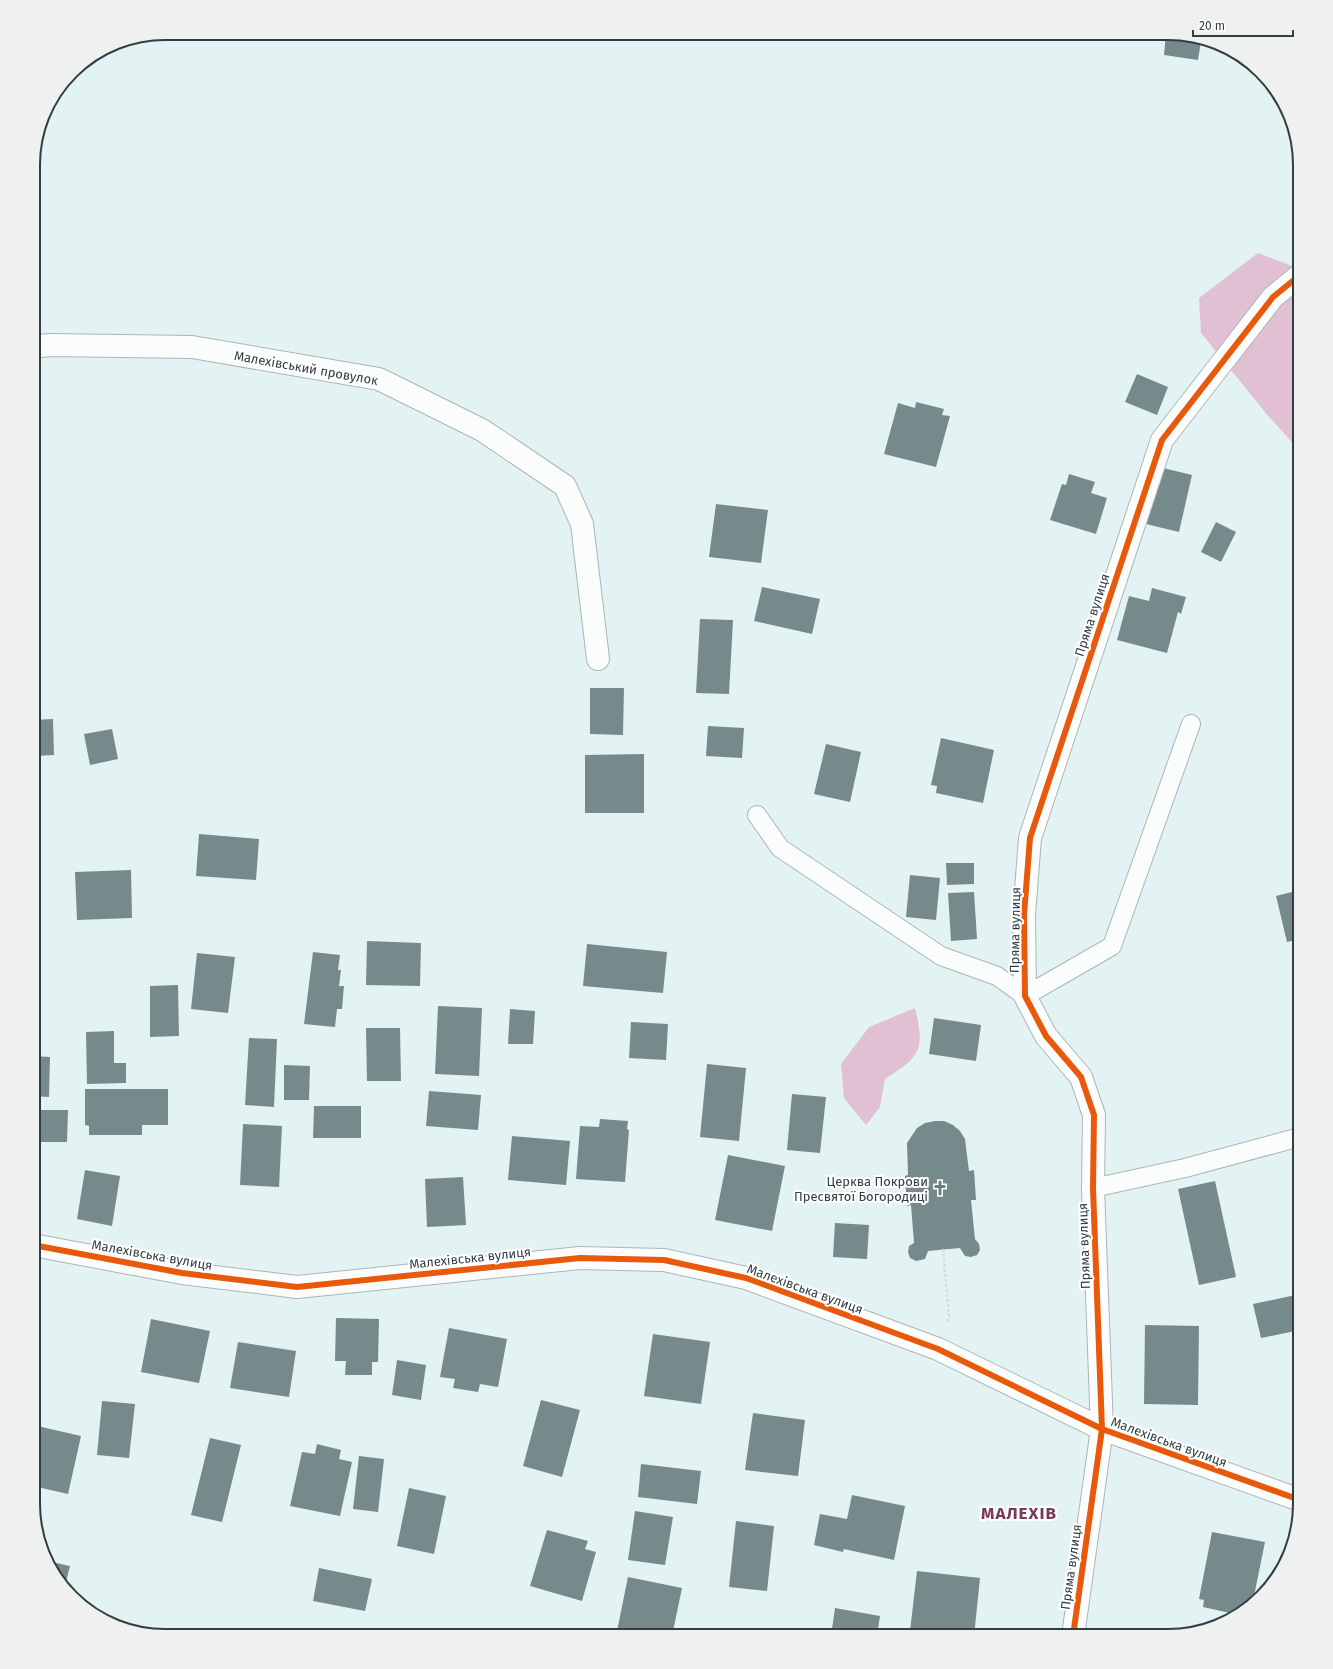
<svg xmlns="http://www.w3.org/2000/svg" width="1333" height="1669" font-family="'Fira Sans',sans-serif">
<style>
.forest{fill:#e2c0d3}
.building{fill:#778a8b}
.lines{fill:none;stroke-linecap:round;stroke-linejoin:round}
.lane-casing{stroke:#a9b6b6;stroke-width:20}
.street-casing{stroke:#a9b6b6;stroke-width:24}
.path{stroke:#d6dbdb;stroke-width:2.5;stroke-dasharray:3 2;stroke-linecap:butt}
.lane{stroke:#fbfdfd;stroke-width:18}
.street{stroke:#fbfdfd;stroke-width:22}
.cycleway-casing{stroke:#fff;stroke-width:8}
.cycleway{stroke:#e8590c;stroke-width:6}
.labels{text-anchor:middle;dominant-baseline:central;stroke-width:4;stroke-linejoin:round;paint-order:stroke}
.street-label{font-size:13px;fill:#323e3f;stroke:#fff}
.poi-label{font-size:13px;fill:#323e3f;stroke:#fff;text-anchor:end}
.district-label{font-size:17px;font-weight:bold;letter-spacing:1px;fill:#7b3959;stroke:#fff}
.rim{fill:none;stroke:#323e3f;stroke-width:2}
</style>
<rect width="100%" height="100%" fill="#e3f3f3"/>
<g class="forest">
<polygon points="1258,253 1300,269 1300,451 1269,417 1201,333 1199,298"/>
<path d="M915,1008C925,1050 921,1056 885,1079L880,1107L866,1125L844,1098L841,1064L869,1027Z"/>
</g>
<g class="building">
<polygon points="1166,33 1176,33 1201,41 1198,60 1164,55"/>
<polygon points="1137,374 1168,387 1157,415 1125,402"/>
<polygon points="916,402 944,409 942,415 950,416 936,467 884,454 898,403 915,408"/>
<polygon points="1159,467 1192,475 1179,532 1146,524"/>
<polygon points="1069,474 1095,482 1091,493 1107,498 1096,534 1050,520 1062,484 1066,485"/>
<polygon points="716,504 768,510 761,563 709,557"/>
<polygon points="1216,522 1236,532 1221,562 1201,552"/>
<polygon points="762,587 820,599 812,634 754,621"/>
<polygon points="1152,588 1186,597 1181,614 1178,612 1167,653 1117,640 1129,596 1149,601"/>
<polygon points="700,619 733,620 729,694 696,693"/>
<polygon points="590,688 624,688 623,735 590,734"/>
<polygon points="53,719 54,755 33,756 33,720"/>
<polygon points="708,726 744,728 742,758 706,756"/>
<polygon points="112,729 118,759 90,765 84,734"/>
<polygon points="941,738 994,750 983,803 936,793 937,786 931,785"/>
<polygon points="826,744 861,752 850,802 814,794"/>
<polygon points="644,754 644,813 585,813 585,755"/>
<polygon points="199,834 259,839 256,880 196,876"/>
<polygon points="946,863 974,863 974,884 947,885"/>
<polygon points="131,870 132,918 77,920 75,872"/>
<polygon points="910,875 940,878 936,920 906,917"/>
<polygon points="1300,890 1300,939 1287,942 1276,896"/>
<polygon points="974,892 977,939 951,941 948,893"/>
<polygon points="367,941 421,943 420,986 366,985"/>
<polygon points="587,944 667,952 663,993 583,986"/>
<polygon points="313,952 340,955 338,970 341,970 339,986 344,986 342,1009 337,1009 335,1027 304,1024"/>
<polygon points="197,953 235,957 228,1013 191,1009"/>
<polygon points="178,985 179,1036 150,1037 150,986"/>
<polygon points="438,1006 482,1008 479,1076 435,1074"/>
<polygon points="510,1009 535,1011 533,1044 508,1044"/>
<polygon points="934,1018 981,1025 976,1061 929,1054"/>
<polygon points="631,1022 668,1024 666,1060 629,1058"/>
<polygon points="366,1028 400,1028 401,1081 367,1081"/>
<polygon points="114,1031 114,1063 126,1063 126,1083 87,1084 86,1032"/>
<polygon points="249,1038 277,1039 274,1107 245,1105"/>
<polygon points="33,1056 50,1057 49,1097 33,1096"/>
<polygon points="707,1064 746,1068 739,1141 700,1137"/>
<polygon points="284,1065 310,1066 309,1100 284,1100"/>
<polygon points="85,1089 168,1089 168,1125 142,1125 142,1135 89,1135 89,1126 85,1125"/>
<polygon points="429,1091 481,1095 478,1130 426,1126"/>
<polygon points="792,1094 826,1097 820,1153 787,1150"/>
<polygon points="314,1106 361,1106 361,1138 313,1138"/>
<polygon points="33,1110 68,1110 67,1142 33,1142"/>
<polygon points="600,1119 628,1121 627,1129 629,1130 625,1182 576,1179 580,1126 599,1127"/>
<polygon points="935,1121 944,1121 953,1125 960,1131 965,1139 969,1171 974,1170 976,1200 971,1200 975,1239 979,1244 980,1250 977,1255 971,1257 965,1256 960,1248 928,1251 925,1259 916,1261 910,1258 908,1252 909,1246 914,1243 911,1205 907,1206 905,1176 908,1175 907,1143 917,1128 925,1123"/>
<polygon points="243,1124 282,1126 279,1187 240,1185"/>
<polygon points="512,1136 570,1141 566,1185 508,1180"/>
<polygon points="728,1155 785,1166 772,1231 715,1220"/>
<polygon points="85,1170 120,1176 112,1226 77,1219"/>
<polygon points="463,1177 466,1225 427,1227 425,1179"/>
<polygon points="1215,1181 1236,1277 1199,1285 1178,1189"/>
<polygon points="835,1223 869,1225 867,1259 833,1257"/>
<polygon points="1300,1294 1300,1330 1261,1338 1253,1304"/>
<polygon points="336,1318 379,1319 378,1362 372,1362 372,1375 345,1375 346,1361 335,1361"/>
<polygon points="151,1319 210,1331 199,1383 141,1372"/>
<polygon points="1145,1325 1199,1326 1198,1405 1144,1404"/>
<polygon points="449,1328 507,1339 498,1387 480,1384 478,1392 453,1388 455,1379 440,1377"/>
<polygon points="653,1334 710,1342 701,1404 644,1396"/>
<polygon points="238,1342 296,1351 289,1397 230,1388"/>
<polygon points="397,1360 426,1365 421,1400 392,1395"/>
<polygon points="541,1400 580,1410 562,1477 523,1466"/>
<polygon points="102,1401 135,1404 129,1458 97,1455"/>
<polygon points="753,1413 805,1420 798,1476 745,1470"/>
<polygon points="33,1425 81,1436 68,1494 33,1486"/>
<polygon points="210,1438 241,1445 222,1522 191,1515"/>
<polygon points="317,1444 341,1450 339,1459 352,1462 340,1516 290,1506 302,1452 315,1454"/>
<polygon points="359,1456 384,1459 378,1512 353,1509"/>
<polygon points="641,1464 701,1471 697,1504 638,1497"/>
<polygon points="409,1488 446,1496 434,1554 397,1546"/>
<polygon points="852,1495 905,1506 894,1560 844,1549 843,1552 814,1545 820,1514 847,1519"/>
<polygon points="635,1511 673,1517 665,1565 628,1560"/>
<polygon points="736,1521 774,1526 767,1591 729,1587"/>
<polygon points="547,1530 588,1541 585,1549 596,1552 582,1601 530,1586"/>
<polygon points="1212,1532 1265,1542 1253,1601 1239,1615 1203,1607 1204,1600 1199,1599"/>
<polygon points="47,1561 70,1566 65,1586 55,1577"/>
<polygon points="319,1568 372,1579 365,1611 313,1601"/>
<polygon points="917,1571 980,1578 974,1636 953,1636 910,1631"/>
<polygon points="628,1577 682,1588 672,1636 616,1636"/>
<polygon points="835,1608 880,1616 877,1636 831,1636"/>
</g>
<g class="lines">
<g class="lane-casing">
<g id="lane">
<polyline points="757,815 780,848 941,956 997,976 1025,996 1112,946 1191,724"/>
<polyline points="1093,1188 1185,1168 1300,1137"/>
</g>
</g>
<g class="street-casing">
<g id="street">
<polyline points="33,347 49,345 192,347 379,379 482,430 565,486 582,524 598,659"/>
<polyline points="33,1245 182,1273 297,1287 580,1258 664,1260 746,1278 938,1349 1102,1429 1300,1500"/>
<polyline points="1073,1636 1102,1429 1093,1188 1094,1115 1081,1077 1046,1036 1025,996 1024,915 1030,838 1162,440 1273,297 1300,275"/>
</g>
</g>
<polyline class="path" points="943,1249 949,1316 947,1322"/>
<use href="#lane" class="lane"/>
<use href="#street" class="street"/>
<g class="cycleway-casing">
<g id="cycleway">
<polyline points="33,1245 182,1273 297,1287 580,1258 664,1260 746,1278 938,1349 1102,1429 1300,1500"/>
<polyline points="1073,1636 1102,1429 1093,1188 1094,1115 1081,1077 1046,1036 1025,996 1024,915 1030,838 1162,440 1273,297 1300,275"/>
</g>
</g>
<use href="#cycleway" class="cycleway"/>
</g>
<defs>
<g id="church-bare" transform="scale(1.2)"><path d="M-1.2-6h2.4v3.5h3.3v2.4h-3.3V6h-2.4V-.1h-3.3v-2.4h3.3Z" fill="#707d7e" stroke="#fff" stroke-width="2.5" paint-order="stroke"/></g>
</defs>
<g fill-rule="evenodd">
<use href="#church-bare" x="940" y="1188"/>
</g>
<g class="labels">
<g class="street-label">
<text transform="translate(306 368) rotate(10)">Малехівський провулок</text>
<text transform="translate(1092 615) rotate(-72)">Пряма вулиця</text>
<text transform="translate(1015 930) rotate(-89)">Пряма вулиця</text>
<text transform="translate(1084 1246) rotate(-92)">Пряма вулиця</text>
<text transform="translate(152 1255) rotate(10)">Малехівська вулиця</text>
<text transform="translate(470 1258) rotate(-6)">Малехівська вулиця</text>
<text transform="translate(805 1289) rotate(20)">Малехівська вулиця</text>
<text transform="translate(1169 1442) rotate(20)">Малехівська вулиця</text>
<text transform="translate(1071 1567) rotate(-82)">Пряма вулиця</text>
</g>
<g class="poi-label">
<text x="928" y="1181">Церква Покрови<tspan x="928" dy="15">Пресвятої Богородиці</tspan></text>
</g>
<g class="district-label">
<text x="1019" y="1513">МАЛЕХІВ</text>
</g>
</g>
<path d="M0 0H1333V1669H0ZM165 40H1168A125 125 0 0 1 1293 165V1504A125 125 0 0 1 1168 1629H165A125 125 0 0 1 40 1504V165A125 125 0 0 1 165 40Z" fill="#eff0f0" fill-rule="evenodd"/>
<path class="rim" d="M165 40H1168A125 125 0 0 1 1293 165V1504A125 125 0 0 1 1168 1629H165A125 125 0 0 1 40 1504V165A125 125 0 0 1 165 40Z"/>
<path d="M1193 30v6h100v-6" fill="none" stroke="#323e3f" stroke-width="2"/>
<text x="1199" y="30" font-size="12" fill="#323e3f" stroke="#ffffff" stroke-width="3" paint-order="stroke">20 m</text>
</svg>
